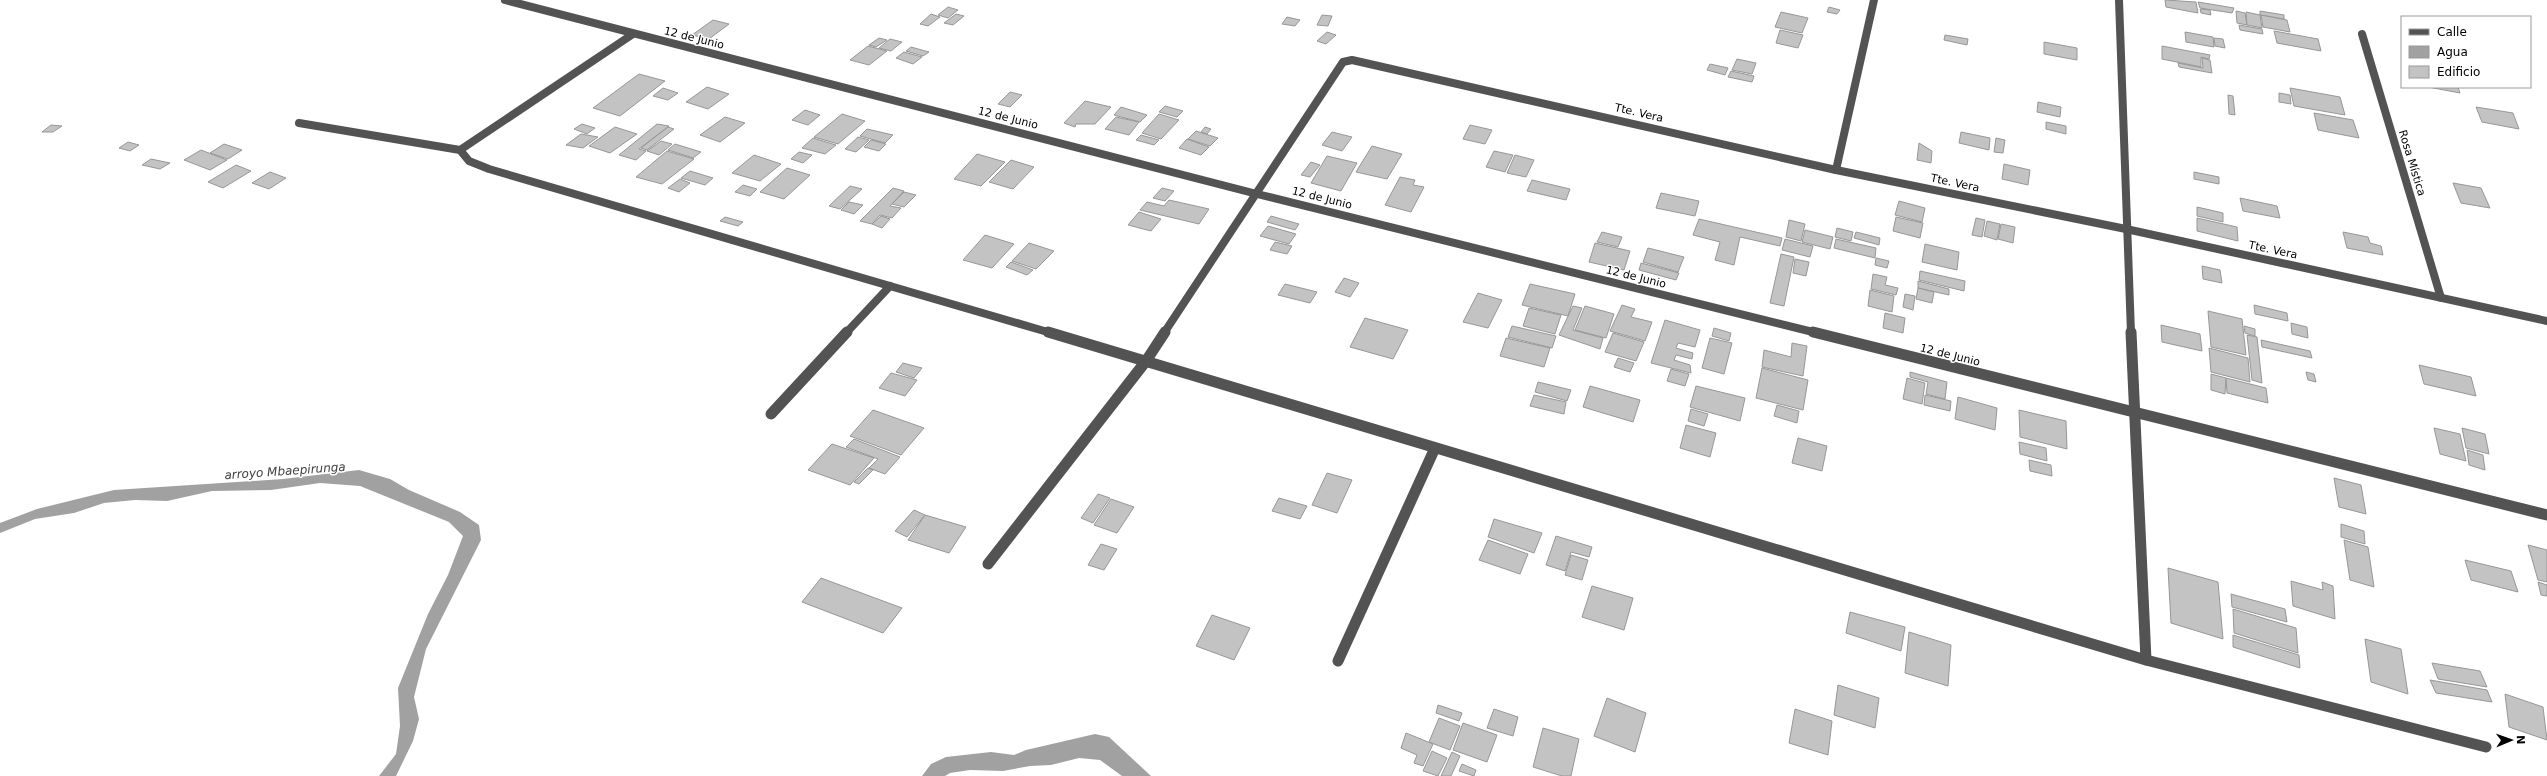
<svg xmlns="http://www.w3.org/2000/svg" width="2547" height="776" font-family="'DejaVu Sans',sans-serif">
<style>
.water{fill:#a1a1a1}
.building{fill:#c3c3c3;stroke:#979797}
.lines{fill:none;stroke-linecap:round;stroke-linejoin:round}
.minor-far1{stroke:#535353;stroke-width:8}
.minor{stroke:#535353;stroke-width:11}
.labels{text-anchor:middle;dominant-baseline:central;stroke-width:3;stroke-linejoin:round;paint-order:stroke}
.street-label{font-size:11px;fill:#000;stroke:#fff}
.water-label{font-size:12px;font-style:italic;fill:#424242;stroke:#fff}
</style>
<rect width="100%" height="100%" fill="#fff"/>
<g class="water">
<polygon points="359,470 390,479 409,490 460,512 479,525 481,540 426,649 414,697 419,719 413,741 396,776 379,776 396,754 400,726 398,688 428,614 448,575 463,536 449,522 360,486 320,483 271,490 212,491 167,501 135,500 104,503 74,513 35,519 0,533 0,523 37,509 114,490 283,479"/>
<polygon points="1095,734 1109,737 1151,776 1122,776 1100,760 1079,758 1051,765 1030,766 1003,771 970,770 950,773 945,776 922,776 931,764 946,757 991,752 1014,755 1026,750"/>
</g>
<g class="building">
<polygon points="2165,0 2196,2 2198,13 2166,7"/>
<polygon points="2198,2 2234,8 2232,13 2200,8"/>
<polygon points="948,7 958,10 948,18 938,15"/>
<polygon points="1829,7 1840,10 1837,14 1827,12"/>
<polygon points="2200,9 2210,10 2211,15 2201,13"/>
<polygon points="2236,11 2245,13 2247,25 2237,23"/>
<polygon points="2260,11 2284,15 2284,19 2260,15"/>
<polygon points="1781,12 1808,18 1802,33 1775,27"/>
<polygon points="2246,12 2260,15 2262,28 2247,25"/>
<polygon points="931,14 940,17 928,26 920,24"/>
<polygon points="956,14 964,16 953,25 944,23"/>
<polygon points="1322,15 1332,16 1328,26 1317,25"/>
<polygon points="2261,15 2287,20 2290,32 2263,27"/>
<polygon points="1287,17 1300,20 1295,26 1282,24"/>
<polygon points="713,20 729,24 709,39 692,35"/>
<polygon points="2239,25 2262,29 2263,34 2240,30"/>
<polygon points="1780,30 1803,35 1798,48 1776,43"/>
<polygon points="2274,31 2318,39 2321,51 2277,43"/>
<polygon points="1327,32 1336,35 1326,44 1317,41"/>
<polygon points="2185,32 2213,37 2214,47 2186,42"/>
<polygon points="1945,35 1968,39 1967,45 1944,40"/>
<polygon points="879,38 887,40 876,47 869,45"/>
<polygon points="2214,38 2223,39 2225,48 2215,46"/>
<polygon points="890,39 902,42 891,51 879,48"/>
<polygon points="2044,42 2077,48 2077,60 2044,54"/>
<polygon points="868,46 887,51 869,65 850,60"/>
<polygon points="2162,46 2210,55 2209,59 2201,57 2201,67 2162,59"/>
<polygon points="911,47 929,52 923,56 906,51"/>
<polygon points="904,52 922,57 913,64 896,58"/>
<polygon points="2202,58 2210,60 2212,73 2179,67 2178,63 2203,68"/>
<polygon points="1737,59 1756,63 1752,74 1732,70"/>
<polygon points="1710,64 1728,68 1725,75 1707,70"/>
<polygon points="1731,71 1754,76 1752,82 1728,77"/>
<polygon points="639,74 665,81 620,116 593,108"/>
<polygon points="707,87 729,94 708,109 686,102"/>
<polygon points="2428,87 2458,87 2460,93"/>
<polygon points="663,88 678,93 668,100 653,96"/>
<polygon points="2290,88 2340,97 2345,115 2294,106"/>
<polygon points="1010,92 1022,95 1010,107 998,104"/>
<polygon points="2279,93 2290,95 2291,104 2279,102"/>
<polygon points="2228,95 2233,96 2235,115 2229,114"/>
<polygon points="1085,101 1111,107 1095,124 1076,124 1075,127 1064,123"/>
<polygon points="2038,102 2061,107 2060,117 2037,112"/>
<polygon points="1165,106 1183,111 1177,117 1159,112"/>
<polygon points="1121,107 1147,115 1140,122 1114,115"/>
<polygon points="2476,107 2513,113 2519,129 2482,122"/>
<polygon points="805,110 820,115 808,125 792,120"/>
<polygon points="2314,113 2353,120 2359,138 2318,130"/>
<polygon points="842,114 865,121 838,144 814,137"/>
<polygon points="1159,114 1179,120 1161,139 1142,133"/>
<polygon points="725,117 745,123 720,142 700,135"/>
<polygon points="1116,117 1139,122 1129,135 1105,129"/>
<polygon points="2046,122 2066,126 2066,134 2046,129"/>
<polygon points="582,124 595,128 587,134 574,129"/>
<polygon points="657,124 669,126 639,149 646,151 636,160 619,155"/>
<polygon points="51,125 62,126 53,132 42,132"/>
<polygon points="1470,125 1492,130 1485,144 1463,139"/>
<polygon points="615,127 637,134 610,153 589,146"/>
<polygon points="668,127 674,129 647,150 641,148"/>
<polygon points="1205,127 1211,129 1207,134 1201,132"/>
<polygon points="867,129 893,135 885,143 860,136"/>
<polygon points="1196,131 1218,138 1210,146 1188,139"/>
<polygon points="1332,132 1352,137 1342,151 1322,145"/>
<polygon points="1961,132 1990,138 1989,150 1959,143"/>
<polygon points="581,134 598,137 583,148 566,145"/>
<polygon points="1141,135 1159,140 1154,145 1136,140"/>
<polygon points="858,137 869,140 856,152 845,149"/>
<polygon points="813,138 836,145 825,154 802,148"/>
<polygon points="1996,138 2005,140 2003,153 1994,152"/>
<polygon points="1187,139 1209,147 1201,155 1179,148"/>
<polygon points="871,140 886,144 879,151 864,147"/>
<polygon points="661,141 672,144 659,155 647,151"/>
<polygon points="128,142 139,145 130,151 119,148"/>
<polygon points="1919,143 1932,151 1931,163 1917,160"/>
<polygon points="224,144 242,150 228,159 210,153"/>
<polygon points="675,144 701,152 693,158 668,150"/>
<polygon points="1372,146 1402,154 1387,179 1356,172"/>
<polygon points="201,150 227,160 210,170 184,160"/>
<polygon points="667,151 694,159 662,184 636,177"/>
<polygon points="1494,151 1513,155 1505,172 1486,167"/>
<polygon points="799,152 812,155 803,163 791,159"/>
<polygon points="977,154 1005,162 981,186 954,179"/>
<polygon points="754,155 781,164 760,181 732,173"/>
<polygon points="1515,155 1534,160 1526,177 1507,173"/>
<polygon points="1327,156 1357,163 1341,191 1311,183"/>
<polygon points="151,159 170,163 160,169 142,165"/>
<polygon points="1011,160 1034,167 1013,189 989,182"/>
<polygon points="1311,162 1320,165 1310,177 1301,175"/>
<polygon points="2004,164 2030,170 2028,185 2002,179"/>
<polygon points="236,165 251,171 223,188 208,182"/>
<polygon points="787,168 810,175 784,199 760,192"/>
<polygon points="690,171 713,178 705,185 681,178"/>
<polygon points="270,172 286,178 269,189 252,183"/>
<polygon points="2194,172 2219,177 2219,184 2194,179"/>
<polygon points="1400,177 1415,180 1413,185 1424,187 1411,212 1385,205"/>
<polygon points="680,179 690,183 679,192 668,188"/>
<polygon points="1532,180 1570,189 1566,200 1527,191"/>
<polygon points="2453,183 2481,188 2490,208 2461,203"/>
<polygon points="743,185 757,189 750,196 735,192"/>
<polygon points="850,186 862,189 840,209 829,206"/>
<polygon points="893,188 904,191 890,206 901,208 892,218 880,215 872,224 860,221"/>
<polygon points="1162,188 1174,191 1165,201 1153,198"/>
<polygon points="904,192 916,195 904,207 892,204"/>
<polygon points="1661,193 1699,201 1695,216 1656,208"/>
<polygon points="2240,198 2277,206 2280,218 2243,211"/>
<polygon points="1169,200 1209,209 1199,224 1140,210 1147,202 1164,206"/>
<polygon points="1899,201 1925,208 1922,222 1895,215"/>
<polygon points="849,202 863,205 854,214 841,210"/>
<polygon points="2197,207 2223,213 2223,222 2197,216"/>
<polygon points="1139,212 1161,219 1151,231 1128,225"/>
<polygon points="881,216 890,219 882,228 872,224"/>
<polygon points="1271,216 1299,224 1295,230 1267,222"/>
<polygon points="725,217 743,222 738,226 720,221"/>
<polygon points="1896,217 1923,223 1920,238 1893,231"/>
<polygon points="1976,218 1985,220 1982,237 1972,235"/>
<polygon points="2197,218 2237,227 2238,241 2197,231"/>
<polygon points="1699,219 1782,238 1780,246 1740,237 1734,265 1715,260 1720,242 1693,235"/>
<polygon points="1789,220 1805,224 1801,241 1786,237"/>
<polygon points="1987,221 2000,224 1997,240 1984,236"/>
<polygon points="2001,224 2015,227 2013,243 1998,239"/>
<polygon points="1268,226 1296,234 1289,244 1260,236"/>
<polygon points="1837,228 1853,232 1851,241 1835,237"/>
<polygon points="1805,230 1833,237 1830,249 1802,242"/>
<polygon points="1602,232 1622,237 1618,247 1597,242"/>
<polygon points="1856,232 1880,238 1879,245 1854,238"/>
<polygon points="2343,232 2368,237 2370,243 2381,246 2383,255 2347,248"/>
<polygon points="985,235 1014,244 992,268 963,260"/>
<polygon points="1785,239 1813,246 1810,257 1782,250"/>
<polygon points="1836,239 1876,248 1875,258 1834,248"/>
<polygon points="1275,242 1292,246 1287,254 1270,250"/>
<polygon points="1029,243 1054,251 1036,269 1012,261"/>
<polygon points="1595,243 1630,251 1624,270 1589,262"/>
<polygon points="1925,244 1959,252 1957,270 1922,262"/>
<polygon points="1648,248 1684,257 1678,272 1643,262"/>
<polygon points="1781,254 1794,257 1784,306 1770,303"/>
<polygon points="1876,258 1889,261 1887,268 1875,265"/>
<polygon points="1795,259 1809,262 1806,276 1793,273"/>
<polygon points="1011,262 1033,270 1027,275 1006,267"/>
<polygon points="1641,263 1679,273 1676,280 1639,270"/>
<polygon points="2202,266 2220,270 2222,283 2203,279"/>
<polygon points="1920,271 1965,281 1964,291 1919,280"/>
<polygon points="1873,274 1887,277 1885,285 1898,288 1896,295 1871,289"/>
<polygon points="1344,278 1359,283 1350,297 1335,292"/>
<polygon points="1918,281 1949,289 1949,295 1918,288"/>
<polygon points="1285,284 1317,292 1310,303 1278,295"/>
<polygon points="1530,284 1575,294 1568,316 1522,305"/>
<polygon points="1918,288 1934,292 1932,303 1916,299"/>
<polygon points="1870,290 1894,296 1892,312 1868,306"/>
<polygon points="1478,293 1502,300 1488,328 1463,322"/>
<polygon points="1905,294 1915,296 1913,310 1903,307"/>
<polygon points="1622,305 1635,309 1631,317 1652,322 1645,341 1610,331"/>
<polygon points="2254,305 2287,313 2288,321 2255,314"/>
<polygon points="1573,306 1582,308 1573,330 1603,338 1600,349 1559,335"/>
<polygon points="1585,306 1614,314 1606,338 1575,330"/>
<polygon points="1529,308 1561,315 1555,334 1523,326"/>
<polygon points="2208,311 2242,319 2246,355 2211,347"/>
<polygon points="1885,313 1905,318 1903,333 1883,328"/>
<polygon points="1365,318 1408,330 1393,359 1350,347"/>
<polygon points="1665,320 1700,330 1695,347 1678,343 1676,348 1693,353 1692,359 1676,355 1674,360 1690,365 1691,373 1651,363"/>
<polygon points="2291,323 2307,327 2308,338 2292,334"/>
<polygon points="2161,325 2200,334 2202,351 2162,342"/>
<polygon points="1512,326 1556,336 1552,348 1508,337"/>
<polygon points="2244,326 2255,329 2255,336 2245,333"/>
<polygon points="1714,328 1731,333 1729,341 1712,336"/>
<polygon points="1613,333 1644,342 1636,361 1605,352"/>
<polygon points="2247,335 2257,337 2262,383 2252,380"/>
<polygon points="1506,338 1550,348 1544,367 1500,356"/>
<polygon points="1710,338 1732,343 1724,374 1702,368"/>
<polygon points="2261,340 2310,351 2312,358 2262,347"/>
<polygon points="1792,343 1807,346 1803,376 1762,367 1764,350 1791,357"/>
<polygon points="2209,348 2248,358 2250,382 2211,372"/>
<polygon points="1618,358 1634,363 1630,372 1614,367"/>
<polygon points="903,363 922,368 914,378 896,372"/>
<polygon points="2419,365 2471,377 2476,396 2424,384"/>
<polygon points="1762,368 1808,380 1803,410 1756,398"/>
<polygon points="1671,369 1689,374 1685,386 1667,381"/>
<polygon points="1910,372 1947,382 1945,399 1926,394 1928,382 1910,377"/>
<polygon points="2306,372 2314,374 2316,382 2308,380"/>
<polygon points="891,373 917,380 905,396 879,388"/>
<polygon points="2211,374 2226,378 2225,394 2211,390"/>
<polygon points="1907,378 1925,383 1922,404 1903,399"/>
<polygon points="2226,378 2266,388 2268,403 2227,393"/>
<polygon points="1538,382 1571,390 1567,401 1535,392"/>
<polygon points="1590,386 1640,400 1633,422 1583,407"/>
<polygon points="1696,386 1745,398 1740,421 1690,407"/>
<polygon points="1534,395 1566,402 1564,414 1530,406"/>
<polygon points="1925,395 1951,401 1950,411 1924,405"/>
<polygon points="1958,397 1997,408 1995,430 1955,419"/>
<polygon points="1777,405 1799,411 1797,423 1774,416"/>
<polygon points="1691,409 1708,414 1704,426 1688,421"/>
<polygon points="873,410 924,428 901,455 850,436"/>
<polygon points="2019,410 2066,421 2067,449 2020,437"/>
<polygon points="1686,425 1716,433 1710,457 1680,448"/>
<polygon points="2434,428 2460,434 2466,461 2440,454"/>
<polygon points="2462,428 2485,434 2489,454 2466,448"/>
<polygon points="1798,438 1827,446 1822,471 1792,463"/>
<polygon points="854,439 900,457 885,474 869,468 878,459 846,447"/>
<polygon points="2019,442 2046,448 2047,461 2020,454"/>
<polygon points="832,444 874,458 850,485 808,470"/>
<polygon points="2467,450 2483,455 2485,470 2469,465"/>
<polygon points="2029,460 2051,465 2052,476 2030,471"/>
<polygon points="868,468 873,470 859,484 854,482"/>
<polygon points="1327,473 1352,480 1337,513 1312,505"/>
<polygon points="2334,478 2361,485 2366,514 2339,507"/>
<polygon points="1098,494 1110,498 1093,523 1081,518"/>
<polygon points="1279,498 1307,506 1300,519 1272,511"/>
<polygon points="1111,499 1134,507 1117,533 1094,525"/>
<polygon points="914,510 925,515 907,537 895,531"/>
<polygon points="925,515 966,527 949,553 908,540"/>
<polygon points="1494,519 1542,533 1534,553 1488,537"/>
<polygon points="2341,524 2364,531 2365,544 2341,537"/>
<polygon points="1556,536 1592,547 1589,557 1571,552 1565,571 1546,565"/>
<polygon points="1488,540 1528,554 1520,574 1479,560"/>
<polygon points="2344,540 2368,547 2374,587 2350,580"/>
<polygon points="1101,544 1117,549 1104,570 1088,565"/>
<polygon points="2528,545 2547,550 2547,582 2538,580"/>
<polygon points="1571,555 1588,560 1582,580 1565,575"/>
<polygon points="2465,560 2511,571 2518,592 2471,580"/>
<polygon points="2168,568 2218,582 2223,639 2171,623"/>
<polygon points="821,578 902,608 883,633 802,602"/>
<polygon points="2291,581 2323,590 2322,582 2333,586 2335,619 2293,606"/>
<polygon points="2538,582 2547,585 2547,596 2541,595"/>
<polygon points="1592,586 1633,598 1624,630 1582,617"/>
<polygon points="2231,594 2285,609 2287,622 2232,607"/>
<polygon points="2233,609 2296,628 2298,653 2234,633"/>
<polygon points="1850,612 1905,627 1901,651 1846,633"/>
<polygon points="1212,615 1250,628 1234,660 1196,646"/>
<polygon points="1909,632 1951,645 1948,686 1905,673"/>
<polygon points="2233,635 2299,655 2300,668 2233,647"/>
<polygon points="2365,639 2401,649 2408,694 2371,682"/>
<polygon points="2432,663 2480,671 2487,687 2438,679"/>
<polygon points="2430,680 2487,690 2492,702 2436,693"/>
<polygon points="1838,685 1879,698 1875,728 1834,715"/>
<polygon points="2505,694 2543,707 2547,740 2509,727"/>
<polygon points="1607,698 1646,713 1635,752 1594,736"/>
<polygon points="1438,705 1462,713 1459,721 1436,713"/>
<polygon points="1494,709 1518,717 1513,736 1487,728"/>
<polygon points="1795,709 1832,721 1828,755 1789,743"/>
<polygon points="1439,718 1460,726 1450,750 1429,742"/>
<polygon points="1463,723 1497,735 1487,762 1453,750"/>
<polygon points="1543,728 1579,739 1571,776 1562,776 1533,767"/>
<polygon points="1406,733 1433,744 1423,766 1414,763 1417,755 1401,748"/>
<polygon points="1432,751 1447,758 1438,776 1423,771"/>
<polygon points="1452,752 1460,756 1451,776 1441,776"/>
<polygon points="1462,764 1476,770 1474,776 1459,771"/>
</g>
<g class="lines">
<g class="minor-far1">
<polyline points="505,0 1257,194 1817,333"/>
<polyline points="2119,0 2131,333"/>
<polyline points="2362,34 2441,298"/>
<polyline points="299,123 460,150 469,161 489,169 1051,333"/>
<polyline points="460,150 633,34"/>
<polyline points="1836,170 1874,0"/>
<polyline points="846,333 890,286"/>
<polyline points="1164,333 1343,62 1352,60 1836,170 2126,229 2547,321"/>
</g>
<g class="minor">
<polyline points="1048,332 2146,660 2486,747"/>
<polyline points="1813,332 2547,515"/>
<polyline points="2131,332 2146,660"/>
<polyline points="771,414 847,332"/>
<polyline points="988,564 1146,361 1165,332"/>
<polyline points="1338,661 1435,448"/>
</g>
</g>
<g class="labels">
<g class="street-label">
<text transform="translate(694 38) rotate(14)">12 de Junio</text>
<text transform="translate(1639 113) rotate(13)">Tte. Vera</text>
<text transform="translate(1008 118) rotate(14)">12 de Junio</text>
<text transform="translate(2412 163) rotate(73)">Rosa Mística</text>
<text transform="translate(1955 183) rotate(12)">Tte. Vera</text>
<text transform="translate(1322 198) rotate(14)">12 de Junio</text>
<text transform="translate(2273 250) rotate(12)">Tte. Vera</text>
<text transform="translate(1636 277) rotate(14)">12 de Junio</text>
<text transform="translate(1950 355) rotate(14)">12 de Junio</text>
</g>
<g class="water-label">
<text transform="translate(285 471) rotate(-4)">arroyo Mbaepirunga</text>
</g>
</g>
<rect x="2401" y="16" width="130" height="72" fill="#ffffff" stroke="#999999"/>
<rect x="2409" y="29" width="20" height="6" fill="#535353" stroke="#999999"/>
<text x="2437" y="36" font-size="12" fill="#000000">Calle</text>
<rect x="2409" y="46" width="20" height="12" fill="#a1a1a1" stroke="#999999"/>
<text x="2437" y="56" font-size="12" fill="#000000">Agua</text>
<rect x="2409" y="66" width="20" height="12" fill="#c3c3c3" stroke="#999999"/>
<text x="2437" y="76" font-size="12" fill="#000000">Edificio</text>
<g transform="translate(2511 740) rotate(88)" stroke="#ffffff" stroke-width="3" paint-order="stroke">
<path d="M0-3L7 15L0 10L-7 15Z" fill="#000000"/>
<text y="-6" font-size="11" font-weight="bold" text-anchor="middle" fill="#000000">N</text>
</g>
</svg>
